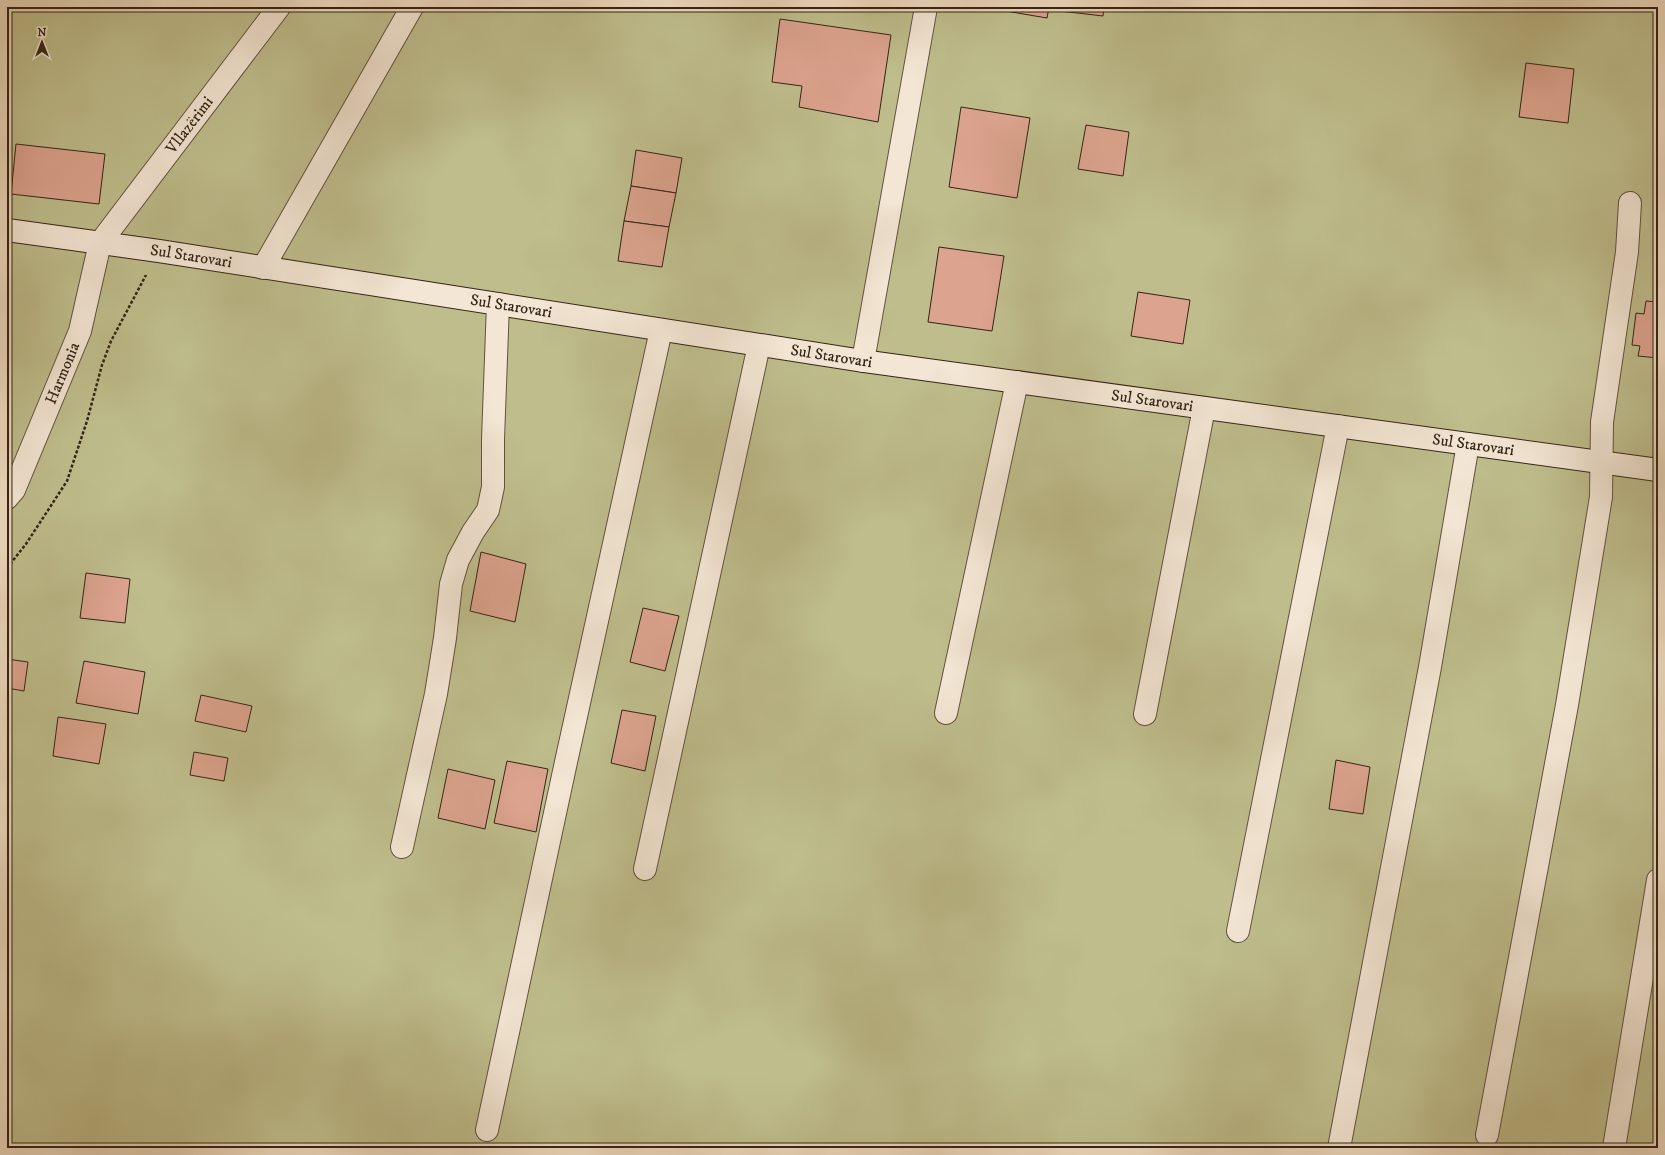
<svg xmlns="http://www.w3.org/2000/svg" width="1665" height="1155" font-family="'IM FELL DW Pica',serif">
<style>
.green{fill:#bfbd8c;stroke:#7a7051}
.building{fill:#dca38e;stroke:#342416}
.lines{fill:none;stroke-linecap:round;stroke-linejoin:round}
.minor-casing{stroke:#625140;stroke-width:24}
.secondary-casing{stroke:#342416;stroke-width:24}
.path{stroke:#342416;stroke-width:2.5;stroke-dasharray:3 2;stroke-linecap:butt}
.minor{stroke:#f3e6d4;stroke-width:22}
.secondary{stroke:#f3e6d4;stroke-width:22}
.labels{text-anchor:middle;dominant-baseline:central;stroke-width:3.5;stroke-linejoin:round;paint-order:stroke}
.street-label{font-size:16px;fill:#342416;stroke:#f3e6d4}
</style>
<rect width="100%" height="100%" fill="#edd9bd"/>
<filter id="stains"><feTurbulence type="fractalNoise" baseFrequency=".005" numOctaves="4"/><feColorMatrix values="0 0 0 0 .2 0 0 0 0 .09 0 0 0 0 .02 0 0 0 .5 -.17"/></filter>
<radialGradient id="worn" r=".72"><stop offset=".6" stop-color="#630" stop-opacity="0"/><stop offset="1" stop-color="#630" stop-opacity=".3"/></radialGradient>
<rect class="green" x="7" y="7" width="1651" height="1141"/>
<g class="building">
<polygon points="982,7 1049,7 1047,18"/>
<polygon points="1061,7 1104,7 1103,16 1060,11"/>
<polygon points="780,19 891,35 878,122 799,107 802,86 772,82"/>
<polygon points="1526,63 1574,69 1568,123 1519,117"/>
<polygon points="961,107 1030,118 1017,198 949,187"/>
<polygon points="1086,125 1129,132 1123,176 1078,169"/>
<polygon points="16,144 105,154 99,204 11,194"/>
<polygon points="636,150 682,158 676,193 631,186"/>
<polygon points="631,186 676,193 669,227 624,221"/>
<polygon points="624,221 669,227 662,267 618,261"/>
<polygon points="939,247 1004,256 992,331 928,322"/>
<polygon points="1138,292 1190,300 1183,344 1131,336"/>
<polygon points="1646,301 1658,302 1658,358 1638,356 1640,346 1632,345 1636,313 1644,314"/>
<polygon points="481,552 526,564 515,622 470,611"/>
<polygon points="86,573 130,579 125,623 80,618"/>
<polygon points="643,608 679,616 665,671 630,662"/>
<polygon points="7,659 28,662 24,691 7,688"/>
<polygon points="84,661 145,672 138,714 76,703"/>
<polygon points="201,695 252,706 246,732 195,721"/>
<polygon points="622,710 656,716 645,771 611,763"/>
<polygon points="58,717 106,724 99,764 53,756"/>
<polygon points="194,752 228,758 224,781 190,775"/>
<polygon points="1336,760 1370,767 1363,814 1329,809"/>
<polygon points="507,761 548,769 536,832 494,823"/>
<polygon points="448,769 495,780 485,829 438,818"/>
</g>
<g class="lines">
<g class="minor-casing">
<g id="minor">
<polyline points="263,268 412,7"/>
<polyline points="863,361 926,7"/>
<path id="s1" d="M7,498L14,490L80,331L100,243L279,7"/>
<polyline points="946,713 1017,382"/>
<polyline points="1145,714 1204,408"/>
<polyline points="402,847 436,694 445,638 451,584 458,560 473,532 488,510 493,487 493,439 498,304"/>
<polyline points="645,869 759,345"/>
<polyline points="1238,931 1338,426"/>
<polyline points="487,1130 566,762 661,330"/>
<polyline points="1487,1135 1567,705 1601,497 1602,422 1627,252 1630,203"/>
<polyline points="1339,1148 1430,667 1468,444"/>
<polyline points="1614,1148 1658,880"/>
</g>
</g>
<g class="secondary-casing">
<g id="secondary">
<path id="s2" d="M7,230L159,251L863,361L1658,470"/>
</g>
</g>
<polyline class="path" points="7,568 26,544 67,481 87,421 102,365 111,341 146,275"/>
<use href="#minor" class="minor"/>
<use href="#secondary" class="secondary"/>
</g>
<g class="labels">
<g class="street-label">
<text stroke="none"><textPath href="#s1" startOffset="421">Vllazërimi</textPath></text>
<text stroke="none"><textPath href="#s2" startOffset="186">Sul Starovari</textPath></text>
<text stroke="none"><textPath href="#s2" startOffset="510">Sul Starovari</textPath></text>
<text stroke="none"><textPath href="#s2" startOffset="834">Sul Starovari</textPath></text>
<text stroke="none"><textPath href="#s1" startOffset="137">Harmonia</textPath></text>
<text stroke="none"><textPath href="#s2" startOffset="1158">Sul Starovari</textPath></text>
<text stroke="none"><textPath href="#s2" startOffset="1482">Sul Starovari</textPath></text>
</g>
</g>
<rect width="1665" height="1155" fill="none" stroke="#edd9bd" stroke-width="24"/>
<rect x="8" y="8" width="1649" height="1139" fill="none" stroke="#342416" stroke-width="2"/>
<rect x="12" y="12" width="1641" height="1131" fill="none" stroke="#342416"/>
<g transform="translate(42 42)" stroke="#f3e6d4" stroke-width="3" paint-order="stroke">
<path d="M0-3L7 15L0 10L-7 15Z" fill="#342416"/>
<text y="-6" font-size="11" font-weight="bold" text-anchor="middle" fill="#342416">N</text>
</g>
<rect width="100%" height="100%" filter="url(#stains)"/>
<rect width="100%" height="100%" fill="url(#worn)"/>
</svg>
